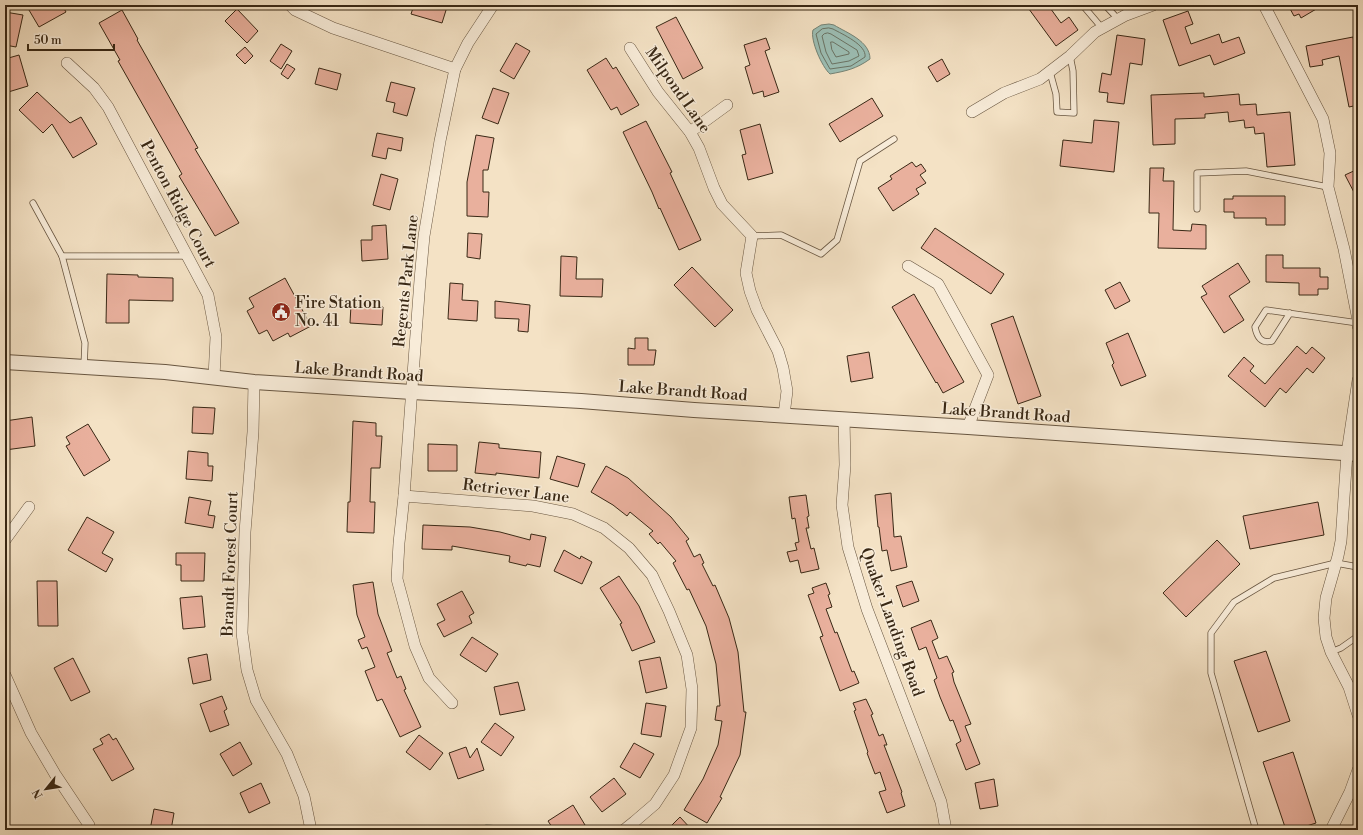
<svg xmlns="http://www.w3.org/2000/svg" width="1363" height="835" font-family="'Libre Bodoni',serif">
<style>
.water{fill:#9cbeb4;stroke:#748274}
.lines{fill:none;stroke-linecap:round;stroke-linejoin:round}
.shore{stroke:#6a7364;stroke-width:1}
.building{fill:#e9b09d;stroke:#392815}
.service-casing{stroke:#685641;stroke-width:7}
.minor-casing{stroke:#685641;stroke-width:12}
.tertiary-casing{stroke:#685641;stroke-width:16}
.service{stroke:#f8ecd9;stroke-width:5.5}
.minor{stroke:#f8ecd9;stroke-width:11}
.tertiary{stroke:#f8ecd9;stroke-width:14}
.labels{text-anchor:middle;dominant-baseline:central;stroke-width:3;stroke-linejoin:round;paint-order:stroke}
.street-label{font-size:16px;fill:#392815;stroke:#f8ecd9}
.poi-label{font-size:16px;fill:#392815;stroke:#f8ecd9;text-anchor:start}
</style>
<rect width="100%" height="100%" fill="#f4e2c5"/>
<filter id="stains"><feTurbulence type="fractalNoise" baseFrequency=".005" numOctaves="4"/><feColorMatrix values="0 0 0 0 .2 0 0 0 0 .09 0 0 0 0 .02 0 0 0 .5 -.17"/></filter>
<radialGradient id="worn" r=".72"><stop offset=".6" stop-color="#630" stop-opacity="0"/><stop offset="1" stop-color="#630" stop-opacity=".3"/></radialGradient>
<g class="water">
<path d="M829,24L834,25C847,33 870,41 870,59C856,69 846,71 830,74C822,67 810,40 813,30L821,25Z"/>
<path d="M486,825C492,825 500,826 504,830H470Z"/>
</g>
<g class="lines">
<g class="shore">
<path d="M829,28L833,29C842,34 867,45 865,57L851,66L830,69L821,53L816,34L822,29Z"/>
<polygon points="828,33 831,34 857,50 859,56 849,61 832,64 826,52 822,36 824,34"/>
<polygon points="831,42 833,42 849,52 849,54 836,57 832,50"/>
</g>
</g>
<g class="building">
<polygon points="26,5 62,5 66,12 39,27"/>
<polygon points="414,5 441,5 447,7 442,23 411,14"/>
<polygon points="1026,5 1048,5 1061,23 1069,17 1078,30 1056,46"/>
<polygon points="1288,5 1323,5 1301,18 1299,14 1294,16"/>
<polygon points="237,9 258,31 247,43 225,21"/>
<polygon points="122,10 138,39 137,40 198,148 195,149 239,223 215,236 179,176 182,174 118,61 120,60 99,23"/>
<polygon points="1188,11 1193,24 1185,27 1191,44 1219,34 1222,43 1239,37 1245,53 1214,65 1210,55 1179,66 1163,20"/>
<polygon points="5,12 23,15 16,47 5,45"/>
<polygon points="676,17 703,68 683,79 656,27"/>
<polygon points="1117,35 1145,39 1142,65 1130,63 1124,104 1107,102 1108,93 1099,92 1102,73 1111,75"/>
<polygon points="1353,37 1358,63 1358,105 1349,107 1339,56 1322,60 1323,65 1310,67 1306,46"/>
<polygon points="766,38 770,49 765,51 779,92 764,97 763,91 753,94 745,67 750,65 744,45"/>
<polygon points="516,43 530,51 514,79 500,71"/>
<polygon points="281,44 292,51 281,69 270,61"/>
<polygon points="245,47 253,56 245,64 236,55"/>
<polygon points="19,55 28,86 5,93 5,59"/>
<polygon points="606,58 613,69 616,67 639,105 621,115 617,107 611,110 587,70"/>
<polygon points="942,59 950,74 937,82 928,67"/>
<polygon points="287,64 295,69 288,79 281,74"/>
<polygon points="319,68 341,74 337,90 315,84"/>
<polygon points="391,82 415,88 407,116 393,112 395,103 386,101"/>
<polygon points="493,88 509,93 498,124 482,118"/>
<polygon points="37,92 70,123 81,117 97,144 73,158 52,124 43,133 19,110"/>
<polygon points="1204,93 1204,97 1239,94 1240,105 1256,104 1257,115 1290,112 1295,165 1267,167 1264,133 1255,134 1254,127 1245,128 1244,120 1229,122 1228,112 1205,114 1205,118 1175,119 1175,144 1153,145 1151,95"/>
<polygon points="872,98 883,116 840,142 829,124"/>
<polygon points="1094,120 1119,122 1114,172 1060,166 1063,140 1092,143"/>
<polygon points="646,121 672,172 670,173 701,240 679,250 660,208 659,209 652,192 623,132"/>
<polygon points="760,124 773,173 748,180 742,155 746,154 740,130"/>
<polygon points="377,133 403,138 401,151 388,148 386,159 372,156"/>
<polygon points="476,135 494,138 488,170 483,170 483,192 489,192 488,217 467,216 467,182"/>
<polygon points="912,162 916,167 921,164 926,171 920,175 926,183 916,189 919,194 893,211 878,188 892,179 890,176"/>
<polygon points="1150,168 1164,168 1163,181 1174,181 1173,230 1191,231 1192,224 1206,225 1206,249 1158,248 1159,213 1149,213"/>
<polygon points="1358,169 1358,200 1345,175"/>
<polygon points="381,174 398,179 390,210 373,205"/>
<polygon points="1233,196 1285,196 1285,225 1266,225 1266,218 1234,218 1234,212 1224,212 1224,199 1233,199"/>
<polygon points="386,225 388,259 362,261 361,240 372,240 372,226"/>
<polygon points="935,228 1004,274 991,294 921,248"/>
<polygon points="468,233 482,234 480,259 467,257"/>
<polygon points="1266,255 1283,255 1283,268 1320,268 1320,277 1328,277 1328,289 1318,289 1318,295 1299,295 1299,283 1266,282"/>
<polygon points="561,256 577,257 576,279 603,279 602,297 560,296"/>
<polygon points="1238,263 1250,282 1229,296 1244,320 1224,333 1201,297 1207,294 1202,286"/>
<polygon points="692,267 733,310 715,327 674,285"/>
<polygon points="107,274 138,275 138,277 173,278 173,301 129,300 129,323 106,323"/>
<polygon points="285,278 311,326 290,337 288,333 273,341 267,330 259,334 247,311 254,307 249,298"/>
<polygon points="1120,282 1130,301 1115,309 1105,290"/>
<polygon points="450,283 463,284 462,300 478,301 477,321 448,319"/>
<polygon points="914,294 964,382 943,393 937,382 936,383 892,307"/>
<polygon points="495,301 530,305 528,332 518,331 519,319 495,318"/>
<polygon points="351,305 383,307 382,325 350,323"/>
<polygon points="1013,316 1041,396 1018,404 991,324"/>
<polygon points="1128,333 1146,376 1121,386 1112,365 1114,363 1106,343"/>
<polygon points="635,338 648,338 648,350 656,350 654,365 628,365 628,348 635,349"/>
<polygon points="1297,346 1306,354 1312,347 1325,358 1313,373 1307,368 1286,393 1280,388 1265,407 1228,376 1244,357 1254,366 1250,371 1265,384"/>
<polygon points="869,352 873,378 851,382 847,356"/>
<polygon points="193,407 215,408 213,434 192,433"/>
<polygon points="32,417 35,446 5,450 5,421"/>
<polygon points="353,421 376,423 376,436 382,436 380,468 371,468 370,502 375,502 374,533 347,532 348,502 350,502"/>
<polygon points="88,424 110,460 84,476 66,446 70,444 66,437"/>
<polygon points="479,442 499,444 499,448 541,452 539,478 496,473 496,475 475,473"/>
<polygon points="428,444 457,445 457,471 428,471"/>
<polygon points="188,451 208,453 208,466 213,466 212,481 186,479"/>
<polygon points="557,456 585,464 578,487 550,479"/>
<polygon points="606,466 628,478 671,517 689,539 686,541 694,557 700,554 704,563 702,564 713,586 715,585 729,618 738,652 744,712 746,712 740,755 720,797 722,798 707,823 684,810 703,779 718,745 722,721 715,720 717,706 720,706 716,664 706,626 689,589 687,590 673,563 676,561 660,542 658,544 649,534 653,531 630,512 627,516 613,505 591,492"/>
<polygon points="891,493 894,537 901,536 907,567 891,571 887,550 882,551 879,527 878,527 875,495"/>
<polygon points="806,495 809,516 807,517 809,528 806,528 811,549 814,548 819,569 801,573 798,560 790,562 787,552 797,550 795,543 799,542 795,518 792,519 789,497"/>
<polygon points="189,497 211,501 208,515 215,516 213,528 185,523"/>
<polygon points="1318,502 1324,535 1250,549 1243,516"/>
<polygon points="87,517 114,532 102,553 113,559 106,572 68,550"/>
<polygon points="423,525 470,527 500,532 530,540 531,534 546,537 540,567 527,564 526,566 509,562 510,556 452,546 452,550 422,549"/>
<polygon points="1217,540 1240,564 1186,617 1163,593"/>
<polygon points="564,550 580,559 581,556 592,562 582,584 554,571"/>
<polygon points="176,553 205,553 204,581 181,581 181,565 176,565"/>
<polygon points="619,576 639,606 655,642 632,651 620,624 622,623 600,588"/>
<polygon points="37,581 57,581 58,626 38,626"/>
<polygon points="912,581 919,601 903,607 896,586"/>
<polygon points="373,582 378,614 392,651 387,653 397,678 401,676 406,689 404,690 421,727 400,737 382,699 377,701 365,671 375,667 367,647 362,649 358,640 365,637 357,615 353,585"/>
<polygon points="826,583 830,594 828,595 832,607 826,609 835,633 837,632 852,672 854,671 859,683 840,691 820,637 823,636 808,595 814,593 812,588"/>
<polygon points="462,591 474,613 469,616 472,623 444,637 437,624 445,620 437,604"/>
<polygon points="202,596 205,627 183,629 180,598"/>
<polygon points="931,620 938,638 932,641 939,659 947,656 954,672 952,673 954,682 971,724 965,726 980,764 966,770 956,744 961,741 953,720 950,721 940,697 934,680 937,678 926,647 919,650 911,628"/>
<polygon points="472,637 498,654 486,672 460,655"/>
<polygon points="1266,651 1290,721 1258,732 1234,661"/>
<polygon points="207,654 211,680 193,684 188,658"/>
<polygon points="660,657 667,688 646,693 639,661"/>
<polygon points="73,658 90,692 71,701 54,668"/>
<polygon points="518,682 525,710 500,715 494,687"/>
<polygon points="222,696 227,709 224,711 229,725 210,732 200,704"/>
<polygon points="866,699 873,714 871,715 879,736 883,734 887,745 884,745 902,792 901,793 905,806 887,813 879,792 886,790 880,772 875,774 867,753 868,752 854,711 856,710 853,703"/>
<polygon points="646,703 666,706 661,737 641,734"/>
<polygon points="495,723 514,737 501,756 481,742"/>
<polygon points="109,734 113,740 116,738 134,769 112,781 93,749 103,744 100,739"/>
<polygon points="419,735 443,753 430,770 406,752"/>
<polygon points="240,742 252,764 233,776 220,754"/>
<polygon points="634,743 654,754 640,778 620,767"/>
<polygon points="466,747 470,758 477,748 484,770 458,779 449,753"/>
<polygon points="1293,752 1316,823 1294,830 1286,830 1263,762"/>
<polygon points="614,778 626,794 602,812 590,797"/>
<polygon points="994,779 998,806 980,809 975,783"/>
<polygon points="261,783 270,803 249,813 240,793"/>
<polygon points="573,805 585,825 577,830 554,830 548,821"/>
<polygon points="154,809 174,813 171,830 150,830"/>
<polygon points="680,817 692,830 667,830"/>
</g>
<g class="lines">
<g class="service-casing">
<g id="service">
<polyline points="1085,5 1085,8 1102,28"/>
<polyline points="1105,5 1118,19"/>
<polyline points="1050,72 1056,94 1057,112 1074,113 1073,71 1070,56"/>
<polyline points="33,203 62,256 85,343 84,367"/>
<polyline points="1197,209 1197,173 1246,171 1328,187"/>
<polyline points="752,236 781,235 821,254 837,240 860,161 894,139"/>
<polyline points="62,256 188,256"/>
<path d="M1290,313L1272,341C1261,344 1257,337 1255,327L1266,310L1358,323"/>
<polyline points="1331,652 1341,648 1358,636"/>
<polyline points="1256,830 1211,673 1211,633 1234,602 1274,578 1336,563 1358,567"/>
</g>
</g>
<g class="minor-casing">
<g id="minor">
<polyline points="290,5 295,10 333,28 455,69"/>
<polyline points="1264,5 1323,119 1330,153 1328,187 1344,249 1357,315 1358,326"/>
<polyline points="630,48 658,92 690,132 699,148 714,188 722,204 752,236 746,273 750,291 757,310 778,351 783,368 787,391 784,415"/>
<polyline points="67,63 94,88 108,107 208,295 216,337 214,377"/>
<polyline points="972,112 1004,93 1040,79 1070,56 1095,32 1126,15 1153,5"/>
<polyline points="690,132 727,105"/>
<polyline points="908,266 938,284 988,375 968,427"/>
<polyline points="1358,380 1347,453 1341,541 1338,556 1326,598 1324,618 1326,637 1331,652 1349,687 1358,715"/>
<polyline points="254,382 253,432 245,532 242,633 247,670 256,700 287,754 304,796 311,830"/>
<polyline points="844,419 845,465 842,505 848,547 867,609 941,802 946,830"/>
<polyline points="404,496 533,506 573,514 604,528 629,548 652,575 669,611 687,655 692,689 691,728 674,775 655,804 634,822 624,830"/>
<polyline points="5,540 29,507"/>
<polyline points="5,675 31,733 55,774 89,825"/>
<polyline points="452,703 429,678 415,646 397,579 399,543 404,496 420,280 424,236 440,141 455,69 468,43 493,5"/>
<polyline points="1331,830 1350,792 1358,770"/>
</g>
</g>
<g class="tertiary-casing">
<polyline id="tertiary" points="5,362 165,372 254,382 412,392 581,401 694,410 968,427 1358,454"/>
</g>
<use href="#service" class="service"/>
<use href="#minor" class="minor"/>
<use href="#tertiary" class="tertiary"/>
</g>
<defs>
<g id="civic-disc" transform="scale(1)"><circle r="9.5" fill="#8f2418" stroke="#f8ecd9"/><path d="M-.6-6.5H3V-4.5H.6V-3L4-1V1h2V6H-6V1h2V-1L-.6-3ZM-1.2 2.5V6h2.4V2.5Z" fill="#fff"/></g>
</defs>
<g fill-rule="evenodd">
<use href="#civic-disc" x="281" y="312"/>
</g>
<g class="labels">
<g class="street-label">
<text transform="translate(678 90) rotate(55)">Milpond Lane</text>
<text transform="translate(178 204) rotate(62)">Penton Ridge Court</text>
<text transform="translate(406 281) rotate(-84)">Regents Park Lane</text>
<text transform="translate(359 372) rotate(4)">Lake Brandt Road</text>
<text transform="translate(683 391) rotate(4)">Lake Brandt Road</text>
<text transform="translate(1006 413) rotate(4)">Lake Brandt Road</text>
<text transform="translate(516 491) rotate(7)">Retriever Lane</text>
<text transform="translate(230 564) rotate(-88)">Brandt Forest Court</text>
<text transform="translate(892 622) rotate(70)">Quaker Landing Road</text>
</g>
<g class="poi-label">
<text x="295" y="303">Fire Station<tspan x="295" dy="18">No. 41</tspan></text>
</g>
</g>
<rect width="1363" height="835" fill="none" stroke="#f4e2c5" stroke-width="20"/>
<rect x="6" y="6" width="1351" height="823" fill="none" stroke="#392815" stroke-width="2"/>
<rect x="10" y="10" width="1343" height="815" fill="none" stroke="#392815"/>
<g transform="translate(46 789) rotate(240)" stroke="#f8ecd9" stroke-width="3" paint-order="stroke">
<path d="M0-3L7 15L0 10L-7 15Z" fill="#392815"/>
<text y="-6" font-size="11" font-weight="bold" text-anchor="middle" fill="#392815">N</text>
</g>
<path d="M28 44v6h86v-6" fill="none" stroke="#392815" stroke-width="2"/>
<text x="34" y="44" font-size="12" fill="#392815" stroke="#f8ecd9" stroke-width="3" paint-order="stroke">50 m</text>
<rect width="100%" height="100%" filter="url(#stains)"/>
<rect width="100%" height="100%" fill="url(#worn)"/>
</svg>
